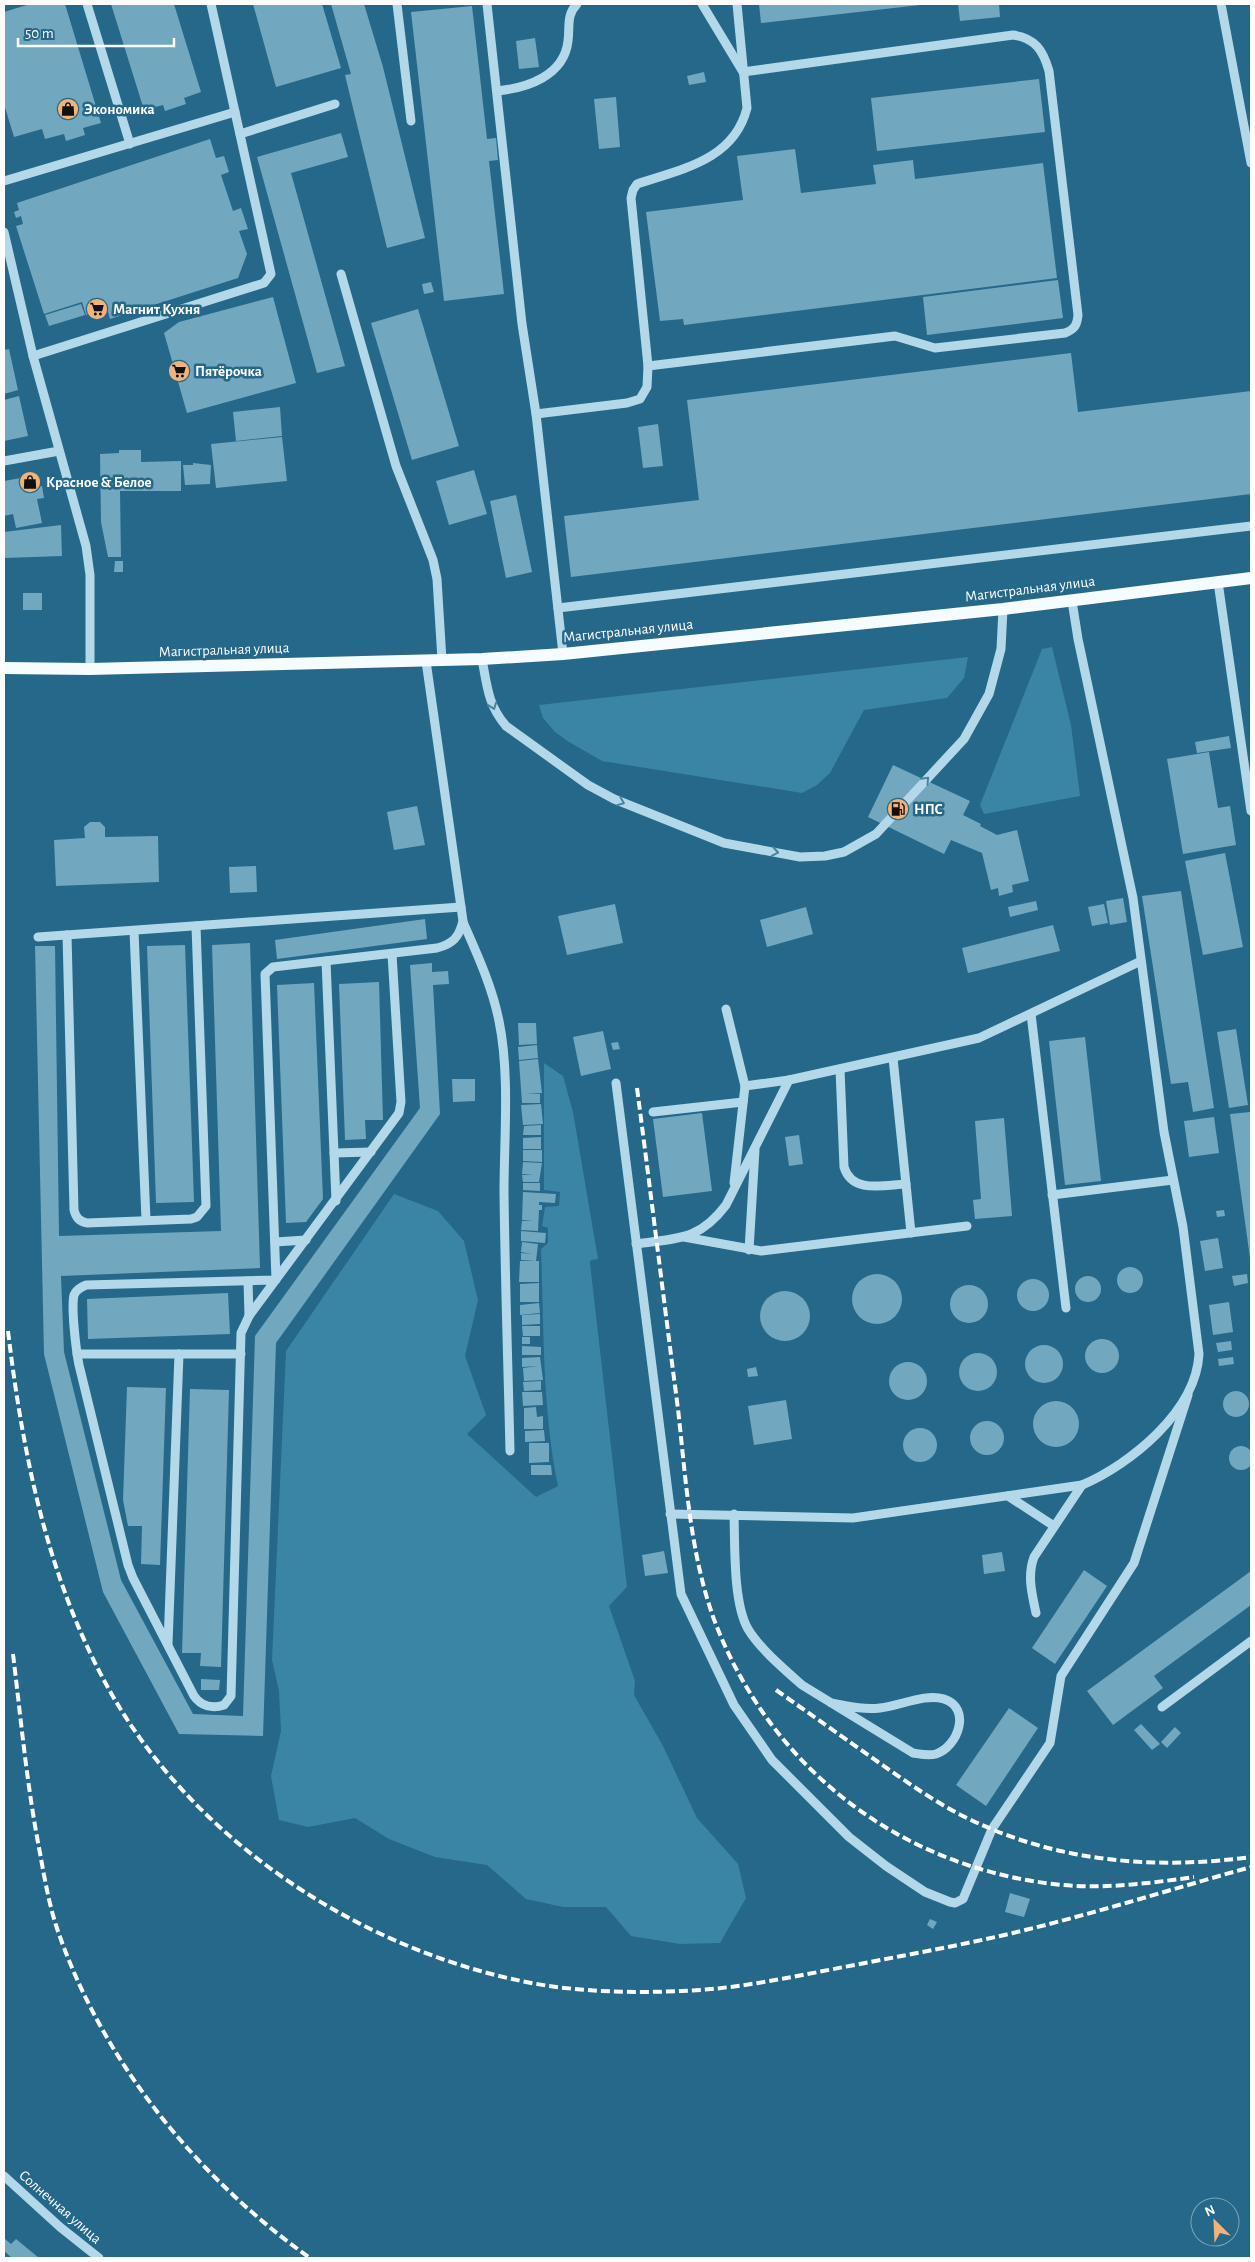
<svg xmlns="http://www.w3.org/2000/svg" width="1255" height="2262" font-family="'Alegreya Sans',sans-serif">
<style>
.green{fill:#3a84a5}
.building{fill:#72a7c0}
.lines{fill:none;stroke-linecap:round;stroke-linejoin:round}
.minor{stroke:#b2d8e9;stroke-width:9}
.major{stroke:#f5fbfe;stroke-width:12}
.rail{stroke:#fff;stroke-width:4;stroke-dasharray:9 4;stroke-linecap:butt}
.oneway{stroke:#4884a1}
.labels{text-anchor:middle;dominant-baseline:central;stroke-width:5;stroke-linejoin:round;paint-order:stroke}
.poi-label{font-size:15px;font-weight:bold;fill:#fff;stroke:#256889;text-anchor:start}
.street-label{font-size:15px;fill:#fff;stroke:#256889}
</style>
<rect width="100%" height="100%" fill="#256889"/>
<g class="green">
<polygon points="1052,647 1071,725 1080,796 984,814 980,805 1042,649"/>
<polygon points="968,657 964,678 947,698 864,710 830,773 817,785 802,793 602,761 569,742 555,732 543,718 539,705"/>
<path d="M544,1063L563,1076L573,1112L598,1259L591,1260L590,1263L627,1587L609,1606L635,1681L634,1695L663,1746L697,1818L738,1864L746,1898L720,1943L680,1944L631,1936L606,1907H563L526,1899L487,1865L435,1857L389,1839L355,1818L308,1827L279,1820L271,1776L281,1731L279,1691L272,1660L286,1351L394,1194L438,1211L464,1241L478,1300L465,1356L486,1415L467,1434L536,1497L558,1486C542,1408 544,1328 541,1249L548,1243V1228L542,1226L545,1207L559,1206L560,1192L544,1190Z"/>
</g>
<g class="building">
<polygon points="30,4 65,4 101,123 83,128 85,135 66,141 64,134 45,139 42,129 14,137 4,104 4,12"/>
<polygon points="111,4 174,4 201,92 184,98 186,104 165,111 163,105 144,110"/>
<polygon points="253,4 322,4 341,68 276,87"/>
<polygon points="331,4 364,4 383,67 425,238 387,248 345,75 351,74"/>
<polygon points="759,4 919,4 920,5 761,23"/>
<polygon points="958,4 999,4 1000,17 960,21"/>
<polygon points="472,6 487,139 496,138 498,160 489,161 504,294 444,301 411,12"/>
<polygon points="535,38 539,67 519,69 516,41"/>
<polygon points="704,72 706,82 689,85 687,76"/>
<polygon points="1039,79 1045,132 877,151 871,98"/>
<polygon points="616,97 620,147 599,149 594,99"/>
<polygon points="341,133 348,157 291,173 345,366 317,373 257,157"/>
<polygon points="210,139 216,158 224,156 229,172 221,175 233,211 241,208 248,229 239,231 247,254 238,278 110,319 107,308 86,315 82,302 44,314 16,226 23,224 21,216 16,218 14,212 19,210 17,203"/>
<polygon points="795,149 801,193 876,184 873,165 913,160 915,179 1043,163 1057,278 684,325 683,319 660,321 646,212 743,200 737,156"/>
<polygon points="1058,280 1063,318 927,335 923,297"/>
<polygon points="431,282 434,292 424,294 422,284"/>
<polygon points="273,297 296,383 187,413 164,333 179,322"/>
<polygon points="81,304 85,315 49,326 45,315"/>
<polygon points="418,309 459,446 412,460 371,323"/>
<polygon points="9,349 18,390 4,394 4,350"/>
<polygon points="1071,353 1078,412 1251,391 1251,494 571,577 564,516 699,500 687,400"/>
<polygon points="19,396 28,436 4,441 4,400"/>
<polygon points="280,407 282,436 236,441 233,412"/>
<polygon points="658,424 663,466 643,468 638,427"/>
<polygon points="282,437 287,481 216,488 211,444"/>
<polygon points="119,450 141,450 141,462 181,461 181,491 120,491 121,557 108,557 101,522 100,454 119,453"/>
<polygon points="193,463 211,465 210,484 185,485 183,465 193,465"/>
<polygon points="474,470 487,514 449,525 436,481"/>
<polygon points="32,476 35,488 42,486 44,498 37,499 42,523 16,528 13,514 4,516 4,481"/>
<polygon points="516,495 532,572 506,578 490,501"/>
<polygon points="61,525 62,556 4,558 4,532"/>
<polygon points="115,561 123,561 123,572 114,572"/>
<rect x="23" y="593" width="19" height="17"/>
<polygon points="1229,736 1231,748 1197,753 1195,742"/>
<polygon points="1209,752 1218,808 1230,806 1236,845 1183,854 1167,759"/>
<polygon points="893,765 970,801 963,815 981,824 980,826 997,835 1017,830 1029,881 1012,885 1013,892 999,896 998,888 991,890 982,853 951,840 944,854 868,817"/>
<polygon points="417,806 425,845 394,850 387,812"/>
<polygon points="90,822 100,822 105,827 105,837 158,836 159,882 56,886 54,840 85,838 84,827"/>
<polygon points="1225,853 1243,947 1203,955 1185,861"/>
<polygon points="256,866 257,892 230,893 229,867"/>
<polygon points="1181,891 1214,1108 1193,1112 1188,1082 1171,1084 1142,896"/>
<polygon points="1123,898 1127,922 1110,925 1106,901"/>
<polygon points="1036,901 1038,910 1010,917 1008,907"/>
<polygon points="615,904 623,943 567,955 558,916"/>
<polygon points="1104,904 1108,923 1092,926 1088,907"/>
<polygon points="806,907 813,934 767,947 760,920"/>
<polygon points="425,919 427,939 277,959 275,940"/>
<polygon points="1053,925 1060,951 968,973 962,948"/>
<polygon points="250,943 260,1268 61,1276 64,1352 121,1580 193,1714 243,1716 255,1336 420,1108 410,965 432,963 432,972 448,971 449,984 433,985 440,1114 276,1343 263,1736 179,1734 103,1592 44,1354 35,946 55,946 59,1236 221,1231 212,945"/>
<polygon points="185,945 194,1202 156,1203 147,946"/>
<polygon points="379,982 383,1120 365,1120 366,1139 345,1140 339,984"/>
<polygon points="314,983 323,1199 306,1222 286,1223 277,985"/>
<polygon points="518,1023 536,1023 537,1044 519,1045"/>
<polygon points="1236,1029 1248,1105 1229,1108 1217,1032"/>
<polygon points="603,1031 611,1069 581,1076 573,1037"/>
<polygon points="1085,1037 1101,1181 1065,1185 1049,1041"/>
<polygon points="618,1042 620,1049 613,1050 611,1043"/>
<polygon points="537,1045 538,1058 519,1060 518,1047"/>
<polygon points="538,1059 542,1093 526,1094 540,1094 540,1103 522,1103 519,1061"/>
<polygon points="452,1079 475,1079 475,1101 453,1102"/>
<polygon points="541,1104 543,1124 523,1125 521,1105"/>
<polygon points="1250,1112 1251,1258 1250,1258 1230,1114"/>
<polygon points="702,1113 712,1191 663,1197 653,1119"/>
<polygon points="1214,1117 1219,1153 1189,1157 1184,1121"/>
<polygon points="1004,1118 1012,1216 975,1219 973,1200 981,1199 975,1121"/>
<polygon points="541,1125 541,1135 523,1135 524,1126"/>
<polygon points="799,1135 803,1164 789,1166 785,1137"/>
<polygon points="541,1137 541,1149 523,1149 523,1138"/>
<polygon points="523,1150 542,1150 542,1162 523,1161"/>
<polygon points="523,1162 542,1163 539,1182 523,1182 522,1175 533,1175 522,1174"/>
<polygon points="523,1183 540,1183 540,1191 523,1190"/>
<polygon points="523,1192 556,1194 555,1203 539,1202 539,1205 542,1205 542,1210 539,1210 538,1231 521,1230 522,1221 533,1220 522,1220"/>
<polygon points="1224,1210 1225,1216 1217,1217 1216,1211"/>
<polygon points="521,1231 546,1233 545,1243 521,1241"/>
<polygon points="1218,1238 1223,1268 1205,1271 1200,1241"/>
<polygon points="522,1242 538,1244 536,1261 521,1260 521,1253 532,1254 521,1252"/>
<polygon points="520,1261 539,1261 539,1282 519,1282"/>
<circle cx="1130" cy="1280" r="13"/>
<circle cx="877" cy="1299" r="25"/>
<polygon points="1247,1274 1248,1283 1234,1286 1232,1276"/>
<circle cx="1088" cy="1289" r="13"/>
<circle cx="1033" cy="1295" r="16"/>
<polygon points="539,1283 539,1302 520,1302 520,1284"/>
<circle cx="969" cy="1304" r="19"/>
<circle cx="785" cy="1316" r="25"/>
<polygon points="228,1293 230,1334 88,1339 87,1299"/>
<polygon points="1229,1302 1233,1332 1213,1335 1209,1305"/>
<polygon points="539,1303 540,1313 520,1315 520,1305"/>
<polygon points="540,1314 540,1324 522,1325 522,1315"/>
<polygon points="522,1326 540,1326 540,1336 523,1336"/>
<rect x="522" y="1337" width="8" height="7"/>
<circle cx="1102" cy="1356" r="17"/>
<polygon points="1231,1341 1232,1350 1218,1352 1216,1343"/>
<circle cx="1044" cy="1364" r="19"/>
<polygon points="522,1346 541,1347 541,1355 522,1355"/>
<circle cx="978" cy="1372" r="19"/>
<polygon points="540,1357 543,1380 524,1381 523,1368 538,1366 522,1367 522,1358"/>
<polygon points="1233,1357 1234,1364 1219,1366 1218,1359"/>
<circle cx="908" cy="1381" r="19"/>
<polygon points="756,1367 758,1376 748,1377 747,1369"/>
<polygon points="541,1381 541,1390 524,1391 523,1382"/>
<polygon points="127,1387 166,1388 160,1565 141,1564 142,1526 128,1526 123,1500"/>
<polygon points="190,1389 229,1390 221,1667 200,1666 201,1653 182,1653"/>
<circle cx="1236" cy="1404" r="13"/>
<polygon points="522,1392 542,1392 543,1405 523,1406"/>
<polygon points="786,1400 792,1439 754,1445 748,1406"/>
<circle cx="1056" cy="1424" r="23"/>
<polygon points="536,1407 537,1417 543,1416 543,1429 524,1429 524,1408"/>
<circle cx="987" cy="1438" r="17"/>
<circle cx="920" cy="1445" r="17"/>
<polygon points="544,1430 545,1441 525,1442 525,1431"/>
<polygon points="529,1443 549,1443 549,1462 529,1463"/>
<circle cx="1241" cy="1458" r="12"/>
<polygon points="531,1465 551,1465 552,1475 531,1475"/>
<polygon points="664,1551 668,1573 645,1576 642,1555"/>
<polygon points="1002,1552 1005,1571 984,1574 982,1555"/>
<polygon points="1084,1570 1107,1586 1055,1664 1032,1648"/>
<polygon points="1251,1571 1251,1605 1154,1676 1163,1688 1113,1725 1087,1691"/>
<polygon points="201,1679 220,1680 219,1690 201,1690"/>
<polygon points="1009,1708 1038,1728 986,1806 956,1785"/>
<polygon points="1141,1724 1160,1744 1152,1750 1134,1730"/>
<polygon points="1175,1727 1181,1733 1167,1748 1161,1742"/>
<polygon points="1010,1893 1030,1899 1024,1917 1005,1912"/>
<polygon points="930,1919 937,1922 933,1929 927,1925"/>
<polygon points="5,2239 11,2244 16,2239 39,2258 12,2258 4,2251"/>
</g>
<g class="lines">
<g class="minor">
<polyline points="87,4 130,144"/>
<polyline points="397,4 411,121"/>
<polyline points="487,4 522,324 536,414 563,654"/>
<polyline points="1221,4 1251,163"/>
<path d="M497,91C527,88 564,76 568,41C570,27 566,15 577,4"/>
<polyline points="240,134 335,104"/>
<polyline points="4,181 235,112"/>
<polyline points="4,232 33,356 86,546 90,575 90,669"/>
<polyline points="341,274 396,466 433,560 437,579 442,660"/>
<polyline points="33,356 264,283 271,274 211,4"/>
<path d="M648,366L895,336L935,348L1065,333C1075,329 1077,325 1078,315L1049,71C1043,50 1035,38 1013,35L743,72L702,4"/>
<path d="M536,414L627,403L640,399L647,387L648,366L631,198L633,190L637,184C682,169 734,160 747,108L737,4"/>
<polyline points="4,461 59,451"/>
<polyline points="1218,582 1251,811"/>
<polyline points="558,608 1251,526"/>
<path d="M482,659C487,686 488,705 506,726L588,785L614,799L724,843L800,857L825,856L844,852L876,834L964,739L989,694L1001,649L1003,609"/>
<path d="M463,922C477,954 492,986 499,1021C510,1074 504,1139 504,1192C505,1278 508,1365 510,1451"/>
<polyline points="134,931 146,1220"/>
<path d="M67,935L74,1210C76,1218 79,1221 87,1223L191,1219L197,1217L206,1206L196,926"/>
<polyline points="38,937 461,907"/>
<path d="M392,954L401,1102L399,1113L249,1316L241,1333L231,1696L224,1705C212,1709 201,1706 194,1696L133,1578L128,1565L79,1365C76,1350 71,1308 74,1295C76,1290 81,1287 86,1285L276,1280L265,974L273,967L437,948C453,944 459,937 463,921L426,661"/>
<polyline points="326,961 336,1201"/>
<polyline points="726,1009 745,1086 789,1080"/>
<polyline points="1031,1014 1066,1308"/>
<polyline points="893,1058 911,1233"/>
<path d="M840,1069L844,1167C852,1194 884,1185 906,1184"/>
<polyline points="616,1083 681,1594 734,1705 772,1760 849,1837 886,1866 925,1892 950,1902 955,1903 963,1899 992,1829 1050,1743 1061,1676 1134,1563 1188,1395"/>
<polyline points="653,1112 743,1102"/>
<polyline points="334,1153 371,1152"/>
<polyline points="734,1183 745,1086"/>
<polyline points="1052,1195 1173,1180"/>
<polyline points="684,1237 761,1251 967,1226"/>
<polyline points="275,1242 306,1240"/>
<path d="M636,1244C677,1238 699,1241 726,1205L789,1080L979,1038L1141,961"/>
<polyline points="749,1250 755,1150"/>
<polyline points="248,1281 249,1316"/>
<polyline points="77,1354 241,1354"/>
<polyline points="1008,1496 1054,1526"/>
<path d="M670,1514L853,1518L1082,1485C1131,1464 1196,1411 1199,1354L1183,1227L1164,1132L1133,898L1078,639L1072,601"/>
<path d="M734,1514C735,1545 733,1603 748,1629C760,1649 785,1670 802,1685L913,1753C920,1754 928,1756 936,1754C958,1747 972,1708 944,1699C925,1693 900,1706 880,1708C863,1710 847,1706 831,1703"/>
<path d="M1036,1613C1032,1594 1027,1576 1034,1557L1082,1485"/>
<polyline points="168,1644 179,1354"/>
<polyline points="1162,1707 1251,1641"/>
<polyline points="4,2176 60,2227 99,2258"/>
</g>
<polyline class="major" points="4,668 90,669 482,659 563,654 1003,609 1251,578"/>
<g class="rail">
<path d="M637,1088C651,1195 664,1302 678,1409C686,1480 690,1555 715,1622C772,1771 904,1870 1063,1885C1107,1889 1151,1883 1194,1877"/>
<path d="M8,1331C23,1456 48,1582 111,1693C199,1848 375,1959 549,1986C592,1992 637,1993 681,1991C741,1989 800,1975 860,1964C911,1954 962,1945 1013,1933C1093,1914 1172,1889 1251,1867"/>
<path d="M13,1654C21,1720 27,1787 40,1853C45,1881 50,1910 60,1937C106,2066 200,2180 310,2258"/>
<path d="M776,1690C810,1714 844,1738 878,1762C907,1782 936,1803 967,1818C1056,1862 1155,1870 1251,1857"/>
</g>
</g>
<defs><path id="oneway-chevron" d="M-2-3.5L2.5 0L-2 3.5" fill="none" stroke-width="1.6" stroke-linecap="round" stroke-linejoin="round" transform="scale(1.25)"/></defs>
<g class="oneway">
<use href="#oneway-chevron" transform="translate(493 706) rotate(70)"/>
<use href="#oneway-chevron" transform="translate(926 780) rotate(-47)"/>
<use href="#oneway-chevron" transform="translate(621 802) rotate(22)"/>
<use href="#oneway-chevron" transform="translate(775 852) rotate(10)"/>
</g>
<defs>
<g id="shop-disc" transform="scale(1.125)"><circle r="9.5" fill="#f3b276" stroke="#256889"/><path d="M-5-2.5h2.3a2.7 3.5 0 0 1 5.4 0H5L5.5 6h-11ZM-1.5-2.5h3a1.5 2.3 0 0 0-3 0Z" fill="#111"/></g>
<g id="supermarket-disc" transform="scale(1.125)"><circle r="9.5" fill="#f3b276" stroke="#256889"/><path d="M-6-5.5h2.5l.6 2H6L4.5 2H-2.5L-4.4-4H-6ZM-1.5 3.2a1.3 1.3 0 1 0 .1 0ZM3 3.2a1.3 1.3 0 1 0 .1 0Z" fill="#111"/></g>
<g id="fuel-disc" transform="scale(1.125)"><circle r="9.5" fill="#f3b276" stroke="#256889"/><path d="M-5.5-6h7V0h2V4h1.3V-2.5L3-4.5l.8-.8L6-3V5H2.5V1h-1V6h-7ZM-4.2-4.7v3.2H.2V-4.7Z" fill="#111"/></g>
</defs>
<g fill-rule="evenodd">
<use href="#shop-disc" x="68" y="109"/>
<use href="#supermarket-disc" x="97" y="309"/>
<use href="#supermarket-disc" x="179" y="371"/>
<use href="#shop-disc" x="30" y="482"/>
<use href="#fuel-disc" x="898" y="809"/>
</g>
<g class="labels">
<g class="poi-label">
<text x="84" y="109">Экономика</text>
<text x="113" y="309">Магнит Кухня</text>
<text x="195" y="371">Пятёрочка</text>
<text x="46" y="482">Красное &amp; Белое</text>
<text x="914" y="809">НПС</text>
</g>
<g class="street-label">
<text transform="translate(1030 589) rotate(-7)">Магистральная улица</text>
<text transform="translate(628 631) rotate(-6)">Магистральная улица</text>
<text transform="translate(224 650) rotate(-2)">Магистральная улица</text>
<text transform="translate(60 2207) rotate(41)">Солнечная улица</text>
</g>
</g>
<rect width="1255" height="2262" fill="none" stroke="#ffffff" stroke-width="10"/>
<g transform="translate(1215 2222) rotate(336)"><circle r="24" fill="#256889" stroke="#7ca4b8"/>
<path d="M0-4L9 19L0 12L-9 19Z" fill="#f3b276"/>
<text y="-8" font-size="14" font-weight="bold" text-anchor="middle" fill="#ffffff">N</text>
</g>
<path d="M18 38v8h156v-8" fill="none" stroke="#ffffff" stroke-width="2.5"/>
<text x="25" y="38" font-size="15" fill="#ffffff" stroke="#256889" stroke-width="4" paint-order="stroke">50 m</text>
</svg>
